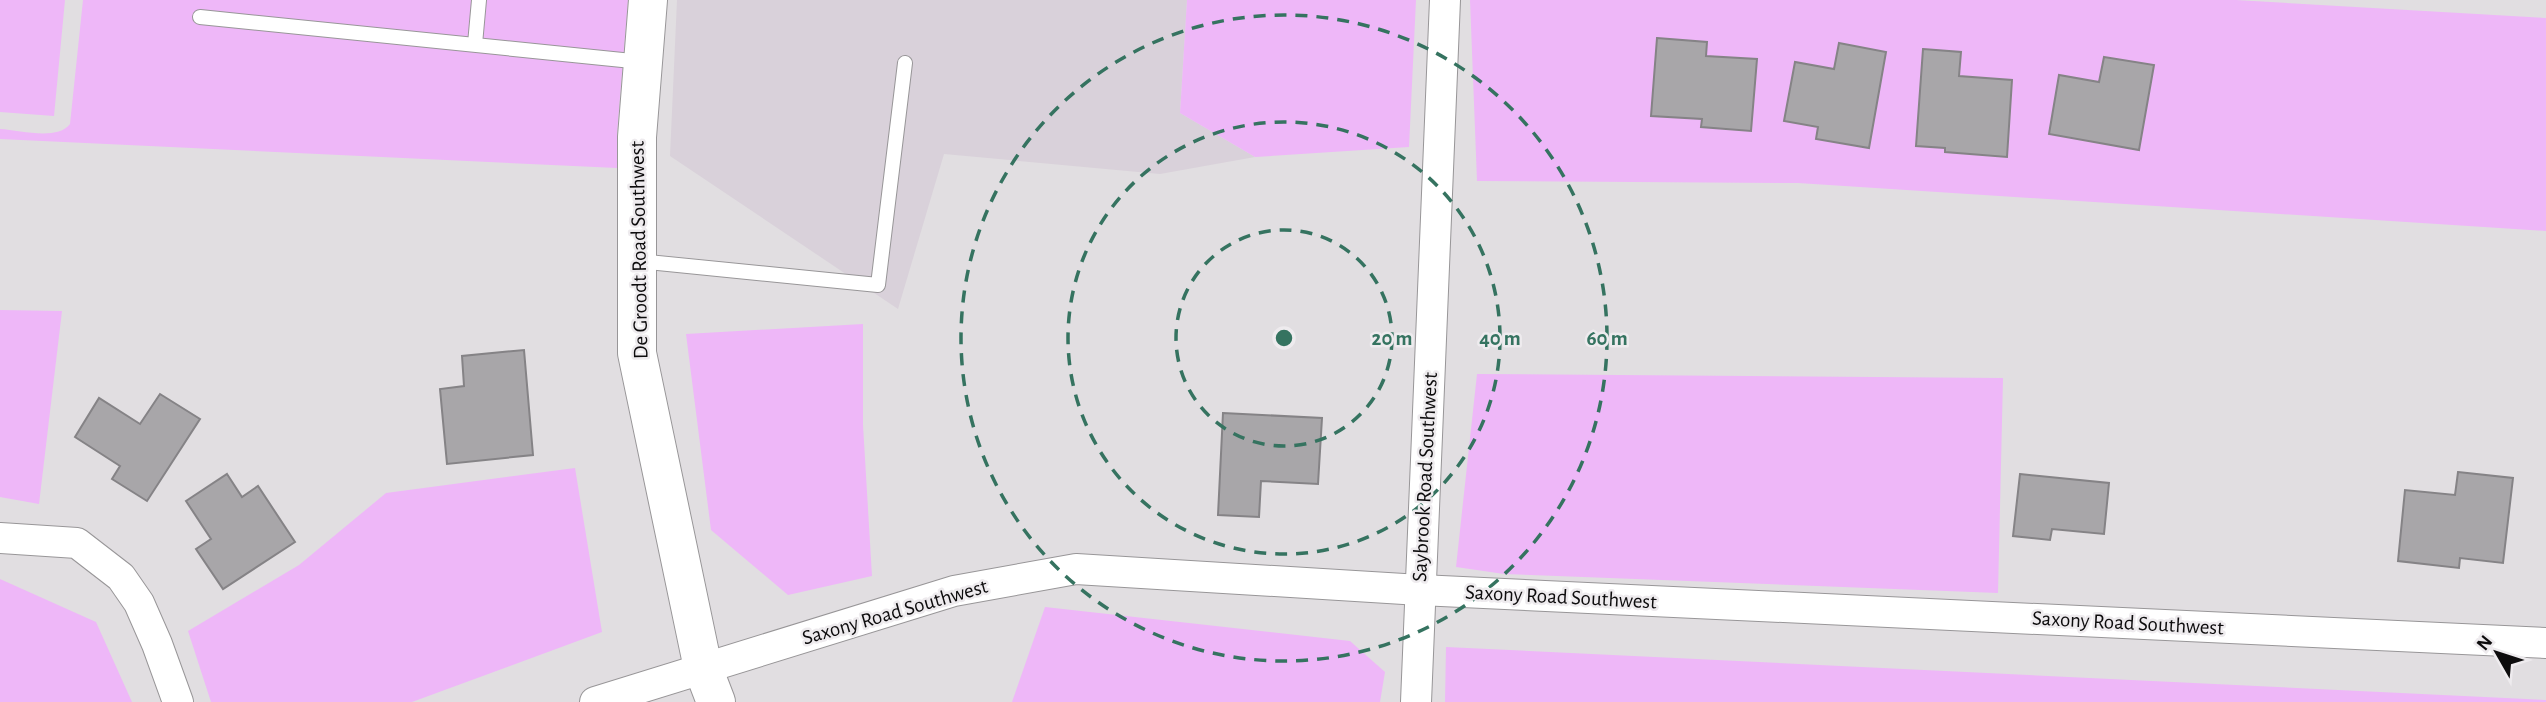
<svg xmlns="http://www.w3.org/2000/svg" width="2546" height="702" font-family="'Alegreya Sans',sans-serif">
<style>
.built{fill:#d9d1da}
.green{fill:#eeb7f8}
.building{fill:#a8a6a9;stroke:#858386;stroke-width:2}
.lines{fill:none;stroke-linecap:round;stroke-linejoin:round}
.lane-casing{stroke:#989698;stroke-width:16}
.street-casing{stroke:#989698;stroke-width:32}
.secondary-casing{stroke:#989698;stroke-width:40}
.lane{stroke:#fff;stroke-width:14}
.street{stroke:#fff;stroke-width:30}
.secondary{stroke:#fff;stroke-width:38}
.ring{fill:none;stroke:#357360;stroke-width:3.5;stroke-dasharray:12 9}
.labels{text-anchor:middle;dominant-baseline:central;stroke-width:5;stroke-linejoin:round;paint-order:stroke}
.street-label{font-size:21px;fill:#0d0c0d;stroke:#eeebee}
.centre{fill:#357360;stroke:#eeebee;stroke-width:3.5}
.ring-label{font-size:21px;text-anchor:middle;font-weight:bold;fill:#357360;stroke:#eeebee;stroke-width:5;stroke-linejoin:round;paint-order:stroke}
</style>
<rect width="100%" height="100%" fill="#e1dee1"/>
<polygon class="built" points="677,0 1187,0 1180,113 1255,157 1160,174 944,154 898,309 670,156"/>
<g class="green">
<polygon points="0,0 65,0 54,116 0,112"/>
<path d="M83,0H628L617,134V168L0,139V129C20,130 57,141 70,124Z"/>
<polygon points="1187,0 1416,0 1409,147 1255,157 1180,113"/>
<polygon points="1470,0 2236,0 2546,18 2546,231 1798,183 1477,181"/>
<polygon points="0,310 62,311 39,504 0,497"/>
<polygon points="863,324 863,425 872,576 788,595 711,530 686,334"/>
<polygon points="1477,374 2003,378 1998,593 1504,574 1456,567"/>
<polygon points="575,468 602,632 412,702 211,702 188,631 299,565 386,493"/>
<polygon points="0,579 96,622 132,702 0,702"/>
<polygon points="1045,607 1350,641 1385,672 1380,702 1012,702"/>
<polygon points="1446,647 2546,700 2546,702 1445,702"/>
</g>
<g class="building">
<polygon points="1657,38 1707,42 1706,56 1757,59 1751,131 1701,127 1702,119 1651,116"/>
<polygon points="1839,43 1886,52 1869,148 1816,139 1818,127 1784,121 1795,62 1834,69"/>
<polygon points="1923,49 1961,52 1959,76 2012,80 2007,157 1945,152 1945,148 1916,146"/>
<polygon points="2104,57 2154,65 2139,150 2049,134 2059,75 2099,82"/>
<polygon points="524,350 533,455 447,464 440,389 464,386 462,356"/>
<polygon points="160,394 200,419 147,501 112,479 120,466 75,437 99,398 140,424"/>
<polygon points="1223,413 1322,418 1318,484 1261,481 1259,517 1218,515"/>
<polygon points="2458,472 2513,478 2503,563 2460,558 2459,568 2398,561 2405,490 2455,495"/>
<polygon points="227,474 242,497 258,486 295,542 223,589 196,549 211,539 186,501"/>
<polygon points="2020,474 2109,483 2104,534 2052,529 2050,540 2013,536"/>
</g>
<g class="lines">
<g class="lane-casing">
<g id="lane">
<polyline points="200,17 642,62"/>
<polyline points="475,44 479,0"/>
<polyline points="638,261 878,285 905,63"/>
</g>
</g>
<g class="street-casing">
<g id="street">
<polyline points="0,538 77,543 121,577 139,603 157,644 178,702"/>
<polyline points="595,702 954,591 1076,569 1420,590 2546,643"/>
<polyline points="1416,702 1445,0"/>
</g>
</g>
<g class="secondary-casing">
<polyline id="secondary" points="648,0 637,137 637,353 703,668 716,702"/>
</g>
<use href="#lane" class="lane"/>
<use href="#street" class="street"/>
<use href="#secondary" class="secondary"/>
</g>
<g class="ring">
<circle cx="1284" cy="338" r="108"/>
<circle cx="1284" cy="338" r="216"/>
<circle cx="1284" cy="338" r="323"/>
</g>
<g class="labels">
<g class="street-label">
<text transform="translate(639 250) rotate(-91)">De Groodt Road Southwest</text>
<text transform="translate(1425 477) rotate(-87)">Saybrook Road Southwest</text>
<text transform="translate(1561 597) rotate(3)">Saxony Road Southwest</text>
<text transform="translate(895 612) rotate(-16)">Saxony Road Southwest</text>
<text transform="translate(2128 623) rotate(3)">Saxony Road Southwest</text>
</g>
</g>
<circle cx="1284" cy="338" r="10" class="centre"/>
<g class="ring-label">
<text x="1392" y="345">20 m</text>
<text x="1500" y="345">40 m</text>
<text x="1607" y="345">60 m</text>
</g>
<g transform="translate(2497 653) rotate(309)" stroke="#eeebee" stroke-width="5" paint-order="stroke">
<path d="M0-5L12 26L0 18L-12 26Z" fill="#0d0c0d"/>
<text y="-10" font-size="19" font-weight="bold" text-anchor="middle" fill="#0d0c0d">N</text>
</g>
</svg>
